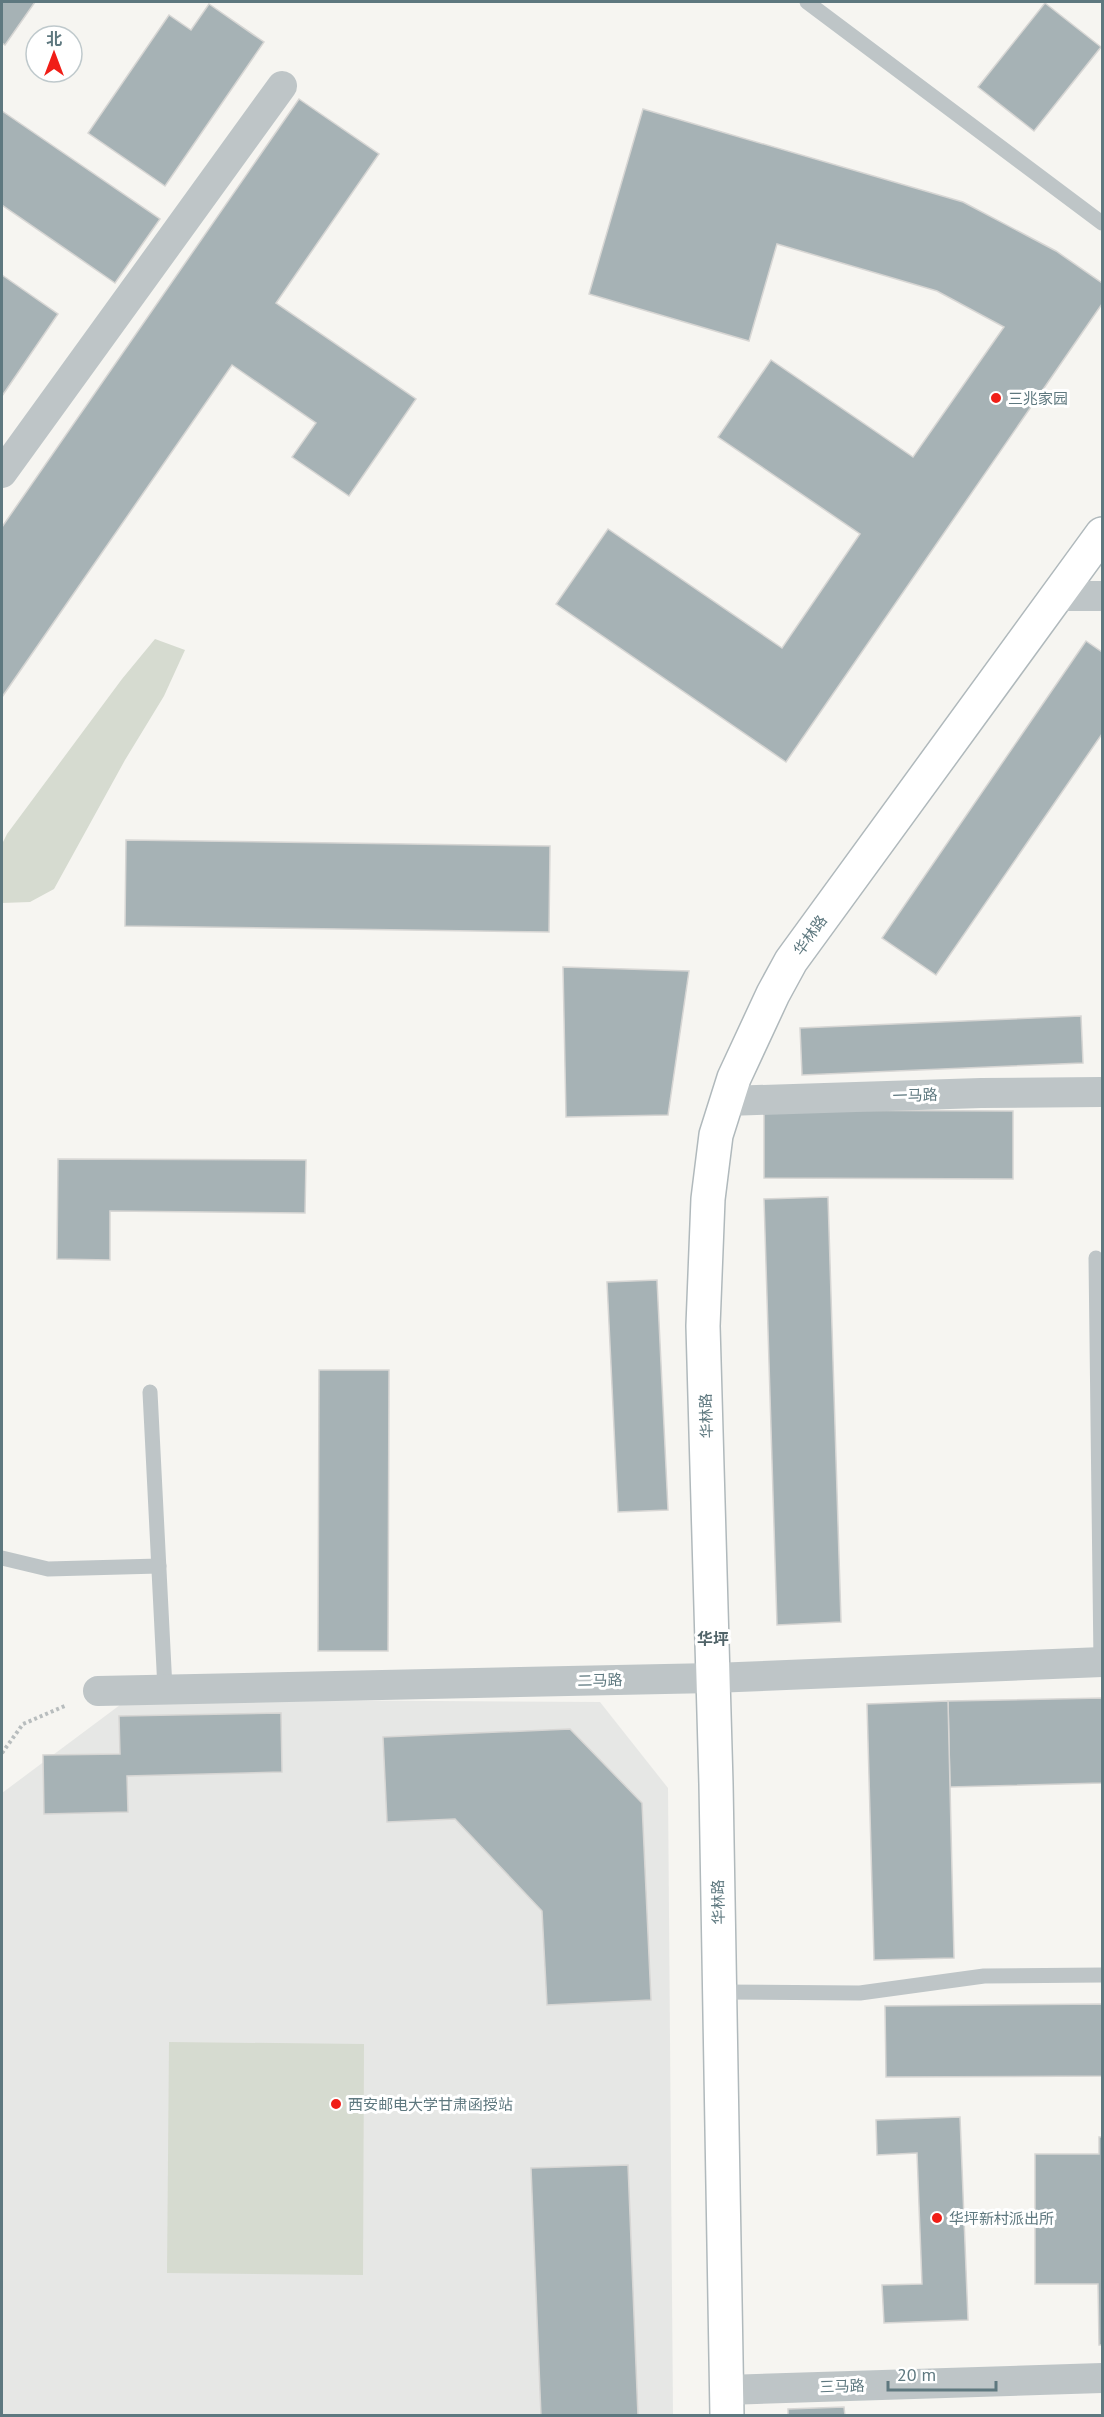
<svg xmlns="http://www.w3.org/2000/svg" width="1104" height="2417" font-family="'PT Sans','Noto Sans SC',sans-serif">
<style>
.built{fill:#e6e7e5}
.green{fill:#d6dbd0}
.building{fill:#a6b2b5;stroke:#d7d6d4;stroke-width:1.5}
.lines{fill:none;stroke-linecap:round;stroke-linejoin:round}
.secondary-casing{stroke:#b0b9bc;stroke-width:36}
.path{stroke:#b8bdbe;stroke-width:4;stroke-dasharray:3 3;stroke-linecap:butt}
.lane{stroke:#bec5c7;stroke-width:15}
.street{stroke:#bec5c7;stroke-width:30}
.secondary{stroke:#fff;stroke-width:33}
.poi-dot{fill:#f01e17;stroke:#fff;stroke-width:2}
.labels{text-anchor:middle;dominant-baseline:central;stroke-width:6;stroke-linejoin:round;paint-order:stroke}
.poi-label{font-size:15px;fill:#5e787f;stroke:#fff;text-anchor:start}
.street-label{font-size:15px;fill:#5e787f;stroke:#fff}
.neighbourhood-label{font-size:16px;font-weight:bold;fill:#516469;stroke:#fff}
</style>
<rect width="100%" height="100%" fill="#f6f5f1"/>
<polygon class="built" points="128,1699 600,1702 668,1788 673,2415 2,2416 2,1793"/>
<g class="green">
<polygon points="155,639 185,650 164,696 125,760 54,889 30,902 2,903 2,844 7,834 122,679"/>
<polygon points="169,2042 364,2044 363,2275 167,2273"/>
</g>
<g class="building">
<polygon points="2,2 35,2 5,45 2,43"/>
<polygon points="1045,3 1101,47 1034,131 978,87"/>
<polygon points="209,4 264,42 165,186 88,133 169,15 191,30"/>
<polygon points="299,99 379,154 276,303 416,399 349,496 292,457 316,423 232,365 2,697 2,527"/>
<polygon points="643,109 963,202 1056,251 1102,283 1102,304 786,762 556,604 608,529 782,648 860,534 718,437 771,360 913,457 1004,327 937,291 777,244 749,341 589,294"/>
<polygon points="2,111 160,219 115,283 2,205"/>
<polygon points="2,275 58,314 2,396"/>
<polygon points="1086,641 1102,652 1102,734 936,975 882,938"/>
<polygon points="126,840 550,846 549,932 125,926"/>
<polygon points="563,967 689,971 668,1115 566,1117"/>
<polygon points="1081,1016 1083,1063 802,1075 800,1028"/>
<polygon points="764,1110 1013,1111 1013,1179 764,1178"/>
<polygon points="58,1159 306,1160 305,1213 110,1211 110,1260 57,1259"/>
<polygon points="828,1197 841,1622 777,1625 764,1199"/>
<polygon points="657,1280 668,1510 618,1512 607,1282"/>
<polygon points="319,1370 389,1370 388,1651 318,1651"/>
<polygon points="1102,1698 1102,1783 950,1787 948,1701"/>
<polygon points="948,1701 954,1958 874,1960 867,1704"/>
<polygon points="281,1713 282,1772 127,1776 128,1812 44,1814 43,1755 120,1754 119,1716"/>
<polygon points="570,1729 642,1803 651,2000 547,2005 542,1911 455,1819 387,1822 383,1737"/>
<polygon points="1102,2004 1102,2076 886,2077 885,2006"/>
<polygon points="960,2117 968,2320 884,2323 882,2285 922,2284 917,2153 877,2155 876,2120"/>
<polygon points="1099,2137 1102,2137 1102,2345 1099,2345 1098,2284 1035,2284 1035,2154 1099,2154"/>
<polygon points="628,2165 638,2416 541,2416 531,2168"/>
<polygon points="844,2407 845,2416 788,2416 788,2409"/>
</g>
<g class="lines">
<g class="secondary-casing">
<polyline id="secondary" points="727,2416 716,1784 703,1326 708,1199 716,1135 734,1078 773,994 791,961 1102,534"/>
</g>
<polyline class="path" points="2,1753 23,1724 67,1705"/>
<g class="lane">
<polyline points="807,2 1102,223"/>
<polyline points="1096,1258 1101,1662"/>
<polyline points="150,1392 165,1689"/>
<polyline points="2,1558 48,1569 159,1566"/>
<polyline points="720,1992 860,1993 984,1976 1102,1975"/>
</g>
<g class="street">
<polyline points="2,473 282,86"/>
<polyline points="1057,596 1102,596"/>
<polyline points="727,1101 981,1093 1102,1092"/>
<polyline points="98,1691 713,1678 1102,1662"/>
<polyline points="726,2390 1102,2378"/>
</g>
<use href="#secondary" class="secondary"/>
</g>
<g class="poi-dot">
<circle cx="996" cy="398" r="6"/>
<circle cx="336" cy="2104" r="6"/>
<circle cx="937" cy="2218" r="6"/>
</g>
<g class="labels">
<g class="poi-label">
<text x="1008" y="398">三兆家园</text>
<text x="348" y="2104">西安邮电大学甘肃函授站</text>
<text x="949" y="2218">华坪新村派出所</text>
</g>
<g class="street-label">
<text transform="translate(810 935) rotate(-54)">华林路</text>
<text transform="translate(915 1095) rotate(-2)">一马路</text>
<text transform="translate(706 1416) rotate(-92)">华林路</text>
<text transform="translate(600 1680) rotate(-1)">二马路</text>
<text transform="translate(718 1902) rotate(-91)">华林路</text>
<text transform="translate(842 2386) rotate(-2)">三马路</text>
</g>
<g class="neighbourhood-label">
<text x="713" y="1639">华坪</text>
</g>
</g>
<rect width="1104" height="2417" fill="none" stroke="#5e787f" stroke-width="6"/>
<g transform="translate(54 54)"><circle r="28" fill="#ffffff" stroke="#bfc9cc" stroke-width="1.5"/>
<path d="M0-4.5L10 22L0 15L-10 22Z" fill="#f01e17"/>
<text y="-9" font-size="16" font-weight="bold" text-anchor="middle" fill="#5e787f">北</text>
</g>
<path d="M888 2381v9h108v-9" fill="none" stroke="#5e787f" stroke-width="3"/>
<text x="897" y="2381" font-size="18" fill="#5e787f" stroke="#ffffff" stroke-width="4.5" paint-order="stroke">20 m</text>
</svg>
